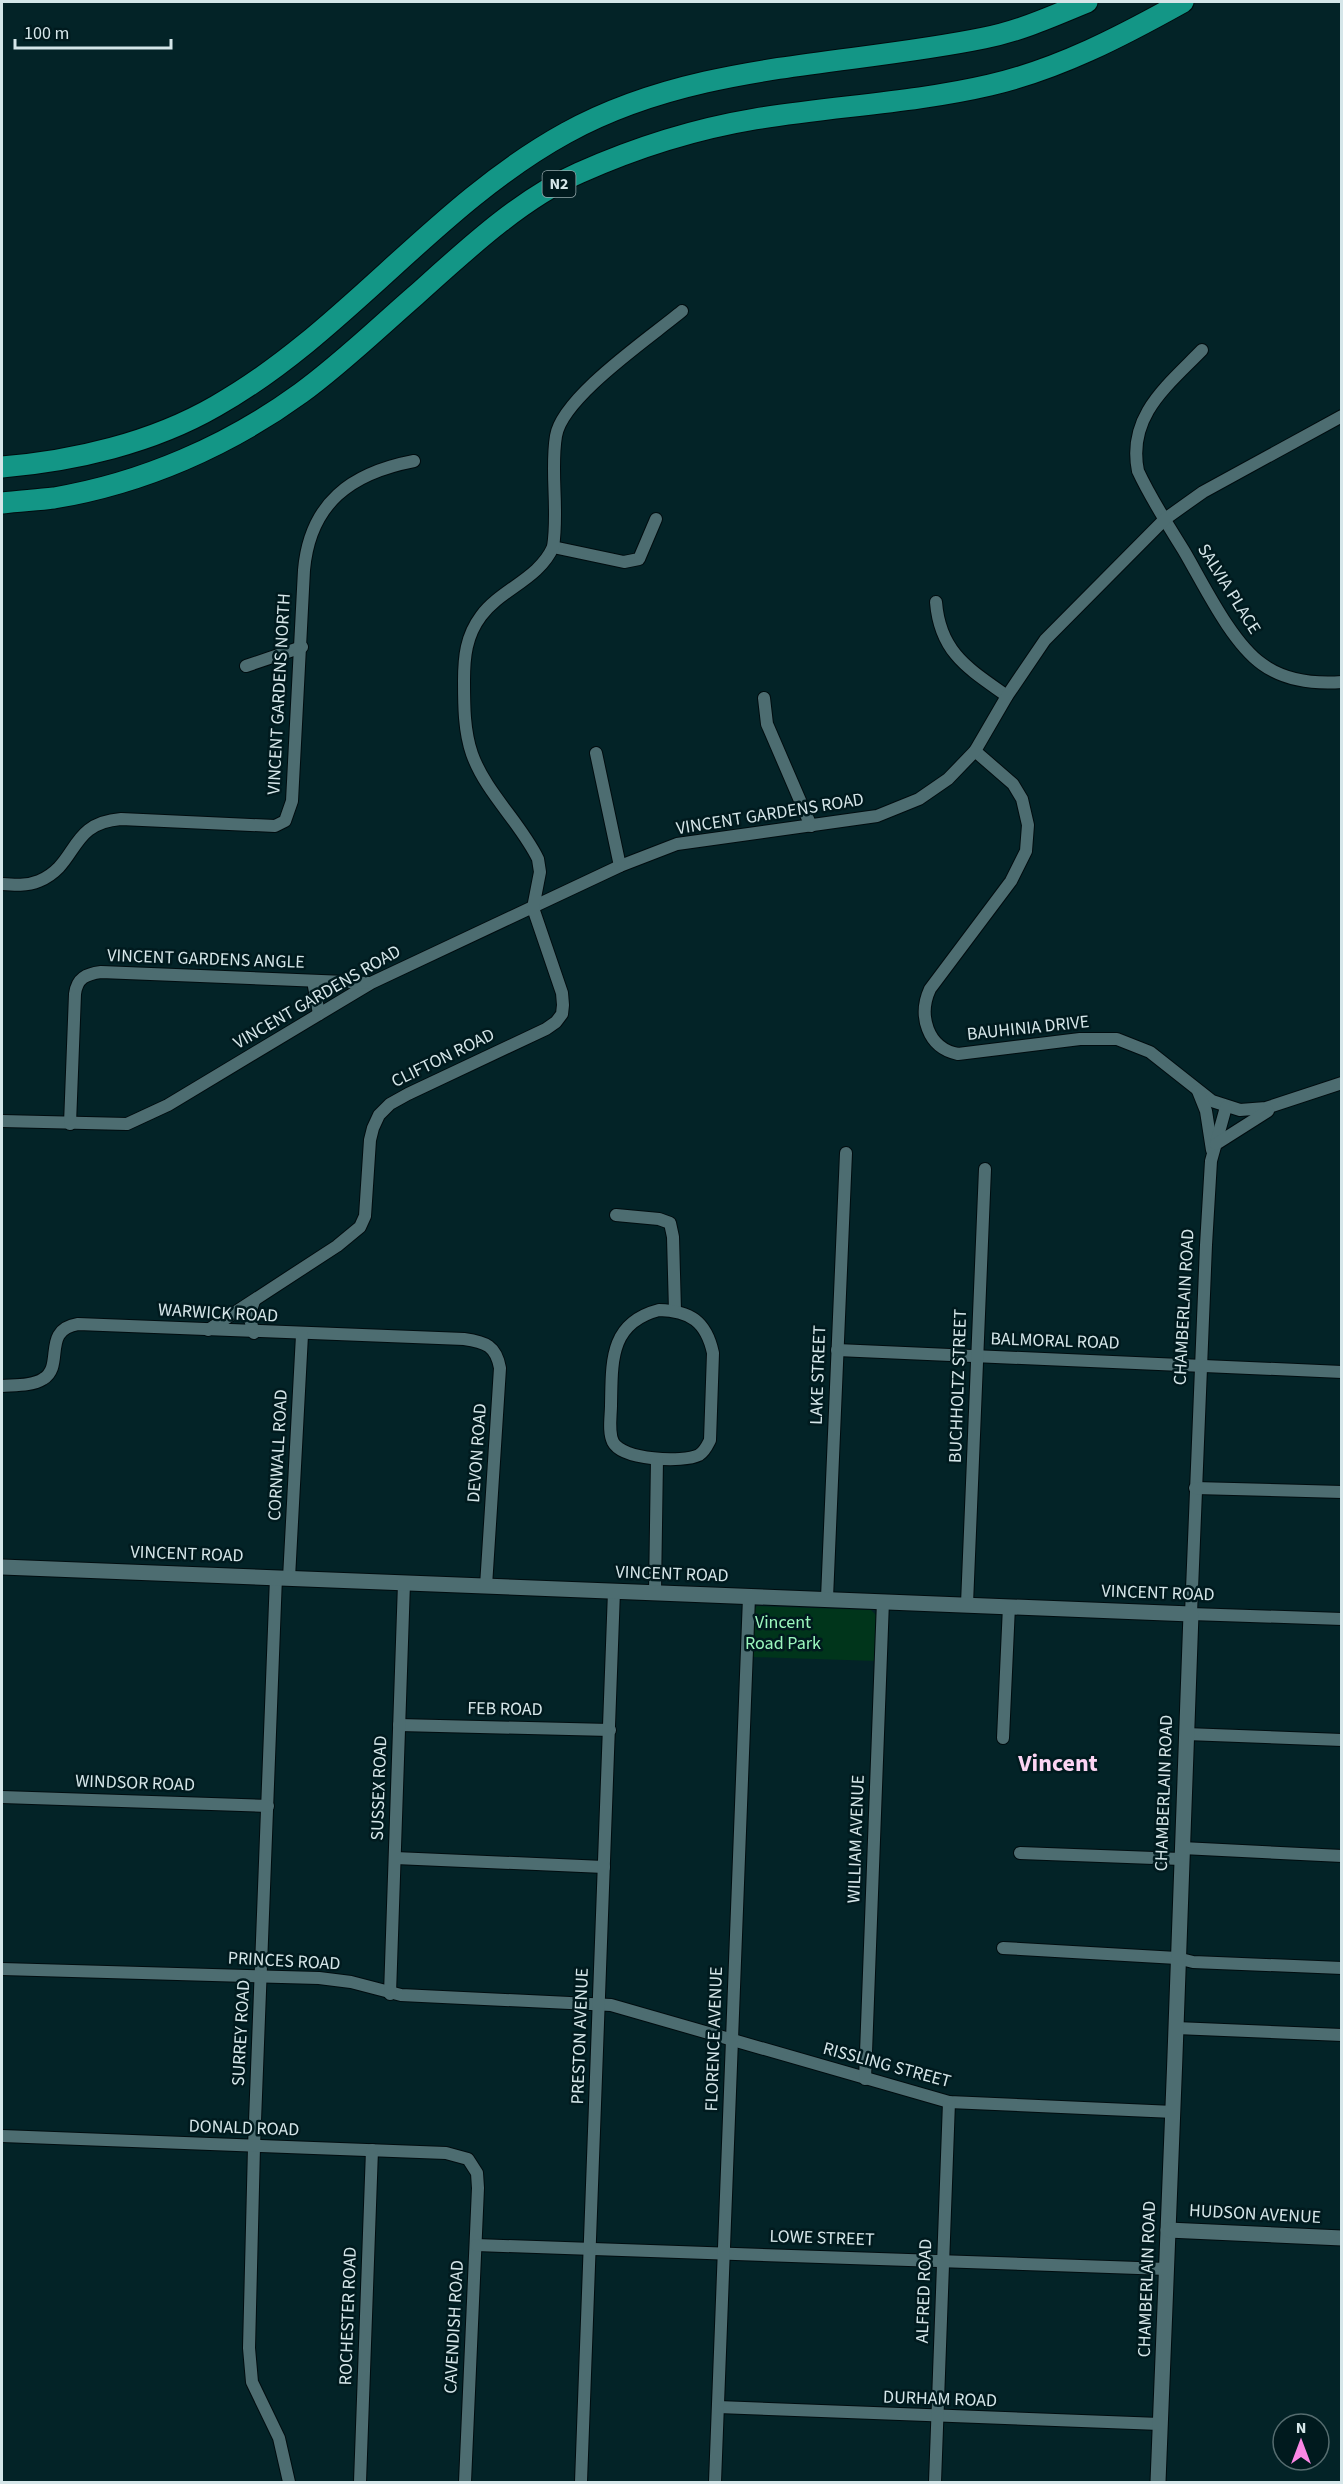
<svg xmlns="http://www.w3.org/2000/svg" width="1343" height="2484" font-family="'Source Sans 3',sans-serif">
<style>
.green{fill:#00351b}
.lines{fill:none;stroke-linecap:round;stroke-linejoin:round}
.minor-casing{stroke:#000c0f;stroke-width:14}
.tertiary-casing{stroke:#000c0f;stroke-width:17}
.motorway-casing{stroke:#000c0f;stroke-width:23}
.minor{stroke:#4d6d71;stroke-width:12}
.tertiary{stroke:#4d6d71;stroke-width:15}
.motorway{stroke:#139686;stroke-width:21}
.labels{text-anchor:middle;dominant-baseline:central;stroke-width:5;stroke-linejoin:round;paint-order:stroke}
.shield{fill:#001a1e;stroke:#95a9ac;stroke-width:1.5}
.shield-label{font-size:16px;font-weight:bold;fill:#d5e6e9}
.street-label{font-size:18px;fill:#d5e6e9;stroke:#001a1e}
.park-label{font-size:18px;fill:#9bf7be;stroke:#001a1e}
.district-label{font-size:24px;font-weight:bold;fill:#fcd4f3;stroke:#001a1e}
</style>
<rect width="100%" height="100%" fill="#032327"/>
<polygon class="green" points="757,1606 871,1610 876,1615 877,1619 876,1661 752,1657 754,1609"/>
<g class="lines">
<g class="minor-casing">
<g id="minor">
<path d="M1202,350C1167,386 1127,416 1138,471C1151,499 1168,525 1184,551C1204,585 1231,642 1262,664C1285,681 1314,684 1342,682"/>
<polyline points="553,547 624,562 639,559 656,519"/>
<path d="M936,602C940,653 969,669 1007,696"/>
<polyline points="246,666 302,647"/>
<polyline points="764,698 767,724 811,826"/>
<path d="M975,751L1013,784L1022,799L1028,825L1026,851L1011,881L930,989C918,1015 927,1048 958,1054L1080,1039H1117L1150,1052L1212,1101L1240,1110L1266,1108L1342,1083"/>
<polyline points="596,753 620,866"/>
<path d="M2,884C14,885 27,886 39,881C79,864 68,823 121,819L275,826L285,821L292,801L304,570C310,503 351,473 414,461"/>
<polyline points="313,981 319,1014"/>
<polyline points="1198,1091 1206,1111 1212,1150"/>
<polyline points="1226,1107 1211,1161 1206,1245 1191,1614 1342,1619"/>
<polyline points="2,1121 127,1124 168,1105 371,983 620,866 677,844 877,816 919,799 948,779 975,751 1007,696 1045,640 1165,519 1203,492 1342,416"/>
<path d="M70,1124L75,994C77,978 86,974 101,972L370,983"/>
<polyline points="1216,1144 1268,1111"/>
<polyline points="616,1215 659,1219 670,1223 673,1237 675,1311"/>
<polyline points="254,1301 249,1316 254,1333"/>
<path d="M659,1310C690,1311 706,1321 713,1353L710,1440C707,1446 705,1451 699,1455C683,1463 622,1460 613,1442C608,1432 611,1416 611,1405C612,1362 609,1323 659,1310Z"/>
<path d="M208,1330L337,1246L360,1227L365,1216L370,1140L373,1128L379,1115L390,1104L408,1094L546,1029L556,1022L562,1014L563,1005L562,993L533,908L540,872L538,859C520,822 486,793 472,754C464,731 464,705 464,681C464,657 466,636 481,616C501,589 539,579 553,547C559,510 550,472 556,436C562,397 651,337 682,311"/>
<polyline points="837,1350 1342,1372"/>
<path d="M2,1386C15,1385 32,1386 43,1379C65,1366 41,1330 78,1324L464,1339C486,1342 496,1346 500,1368L486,1586"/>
<polyline points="1195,1488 1342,1492"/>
<polyline points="276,1577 254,2147 249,2348 252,2382 279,2438 289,2482"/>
<polyline points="289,1578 302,1335"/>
<polyline points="655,1592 657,1459"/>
<polyline points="827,1598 846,1153"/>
<polyline points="967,1604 985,1169"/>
<polyline points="399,1725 610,1730"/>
<polyline points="1186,1734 1342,1740"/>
<polyline points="1003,1738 1009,1606"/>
<polyline points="2,1797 268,1806"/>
<polyline points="1182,1848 1342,1856"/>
<polyline points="1020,1853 1181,1859"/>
<polyline points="395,1858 604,1867"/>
<polyline points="1003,1948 1177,1958 1193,1962 1342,1968"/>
<polyline points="2,1969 319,1978 351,1982 401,1995 611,2005 949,2102 1174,2112"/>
<polyline points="390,1994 404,1583"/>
<polyline points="1176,2028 1342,2035"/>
<polyline points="865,2079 883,1601"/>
<polyline points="2,2136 446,2153 468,2159 477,2173 478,2188 465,2482"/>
<polyline points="476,2245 1167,2269"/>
<polyline points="718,2407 1160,2424"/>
<polyline points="360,2482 372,2150"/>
<polyline points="581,2482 614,1591"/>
<polyline points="715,2482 749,1597"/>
<polyline points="935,2482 949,2102"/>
</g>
</g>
<g class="tertiary-casing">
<g id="tertiary">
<path d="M2,1567L1191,1614C1180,1903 1171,2193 1158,2482"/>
<polyline points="1168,2230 1342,2238"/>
</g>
</g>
<g class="motorway-casing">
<g id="motorway">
<path d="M2,467C74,461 152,443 216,406C345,333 435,205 566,133C695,62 843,67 984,38C1020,31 1053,16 1087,2"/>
<path d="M2,503C19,501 37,500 54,498C143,483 228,446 301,393C341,364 378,328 416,295C464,252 520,199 579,173C635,148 695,129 755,119C833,106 913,103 990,85C1059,69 1122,36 1183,2"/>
</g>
</g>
<use href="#minor" class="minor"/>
<use href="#tertiary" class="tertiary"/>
<use href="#motorway" class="motorway"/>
</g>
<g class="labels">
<rect class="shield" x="542.5" y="171" width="33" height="26" rx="4.5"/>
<g class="shield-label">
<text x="559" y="184">N2</text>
</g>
<g class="street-label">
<text transform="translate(1229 589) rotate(58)">SALVIA PLACE</text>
<text transform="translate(279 694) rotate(-87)">VINCENT GARDENS NORTH</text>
<text transform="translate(770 814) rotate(-9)">VINCENT GARDENS ROAD</text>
<text transform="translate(206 959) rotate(2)">VINCENT GARDENS ANGLE</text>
<text transform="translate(317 997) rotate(-30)">VINCENT GARDENS ROAD</text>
<text transform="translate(1028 1028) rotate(-6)">BAUHINIA DRIVE</text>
<text transform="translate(443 1058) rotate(-26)">CLIFTON ROAD</text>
<text transform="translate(1184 1307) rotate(-87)">CHAMBERLAIN ROAD</text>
<text transform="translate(218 1313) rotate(3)">WARWICK ROAD</text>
<text transform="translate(1055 1341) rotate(2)">BALMORAL ROAD</text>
<text transform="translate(818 1375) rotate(-88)">LAKE STREET</text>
<text transform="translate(958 1386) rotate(-88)">BUCHHOLTZ STREET</text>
<text transform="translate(477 1453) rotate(-86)">DEVON ROAD</text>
<text transform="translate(278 1455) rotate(-87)">CORNWALL ROAD</text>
<text transform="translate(187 1554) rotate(2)">VINCENT ROAD</text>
<text transform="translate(672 1574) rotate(2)">VINCENT ROAD</text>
<text transform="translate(1158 1593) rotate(2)">VINCENT ROAD</text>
<text transform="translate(505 1709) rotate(1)">FEB ROAD</text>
<text transform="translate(135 1783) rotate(2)">WINDSOR ROAD</text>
<text transform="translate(379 1788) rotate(-88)">SUSSEX ROAD</text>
<text transform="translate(1164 1793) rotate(-88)">CHAMBERLAIN ROAD</text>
<text transform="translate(856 1839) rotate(-88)">WILLIAM AVENUE</text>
<text transform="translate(284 1961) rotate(3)">PRINCES ROAD</text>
<text transform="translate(241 2033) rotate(-87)">SURREY ROAD</text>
<text transform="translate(580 2036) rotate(-88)">PRESTON AVENUE</text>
<text transform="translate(714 2039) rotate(-88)">FLORENCE AVENUE</text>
<text transform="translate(887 2065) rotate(15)">RISSLING STREET</text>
<text transform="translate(244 2128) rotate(2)">DONALD ROAD</text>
<text transform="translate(1255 2214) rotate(3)">HUDSON AVENUE</text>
<text transform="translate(822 2238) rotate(2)">LOWE STREET</text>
<text transform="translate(1147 2279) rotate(-88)">CHAMBERLAIN ROAD</text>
<text transform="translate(924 2291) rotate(-88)">ALFRED ROAD</text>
<text transform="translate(348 2316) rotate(-88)">ROCHESTER ROAD</text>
<text transform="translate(454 2327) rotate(-87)">CAVENDISH ROAD</text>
<text transform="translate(940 2399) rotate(2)">DURHAM ROAD</text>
</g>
<g class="park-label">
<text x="783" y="1622">Vincent<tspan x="783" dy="21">Road Park</tspan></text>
</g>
<g class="district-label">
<text x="1058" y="1763">Vincent</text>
</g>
</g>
<rect width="1343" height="2484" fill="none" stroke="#d5e6e9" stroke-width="6"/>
<g transform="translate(1301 2442)"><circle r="28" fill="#001a1e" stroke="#556c6f" stroke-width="1.5"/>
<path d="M0-4.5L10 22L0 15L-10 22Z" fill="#fb87e5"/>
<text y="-9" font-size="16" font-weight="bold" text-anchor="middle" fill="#d5e6e9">N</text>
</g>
<path d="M15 39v9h156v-9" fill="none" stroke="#d5e6e9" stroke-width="3"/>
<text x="24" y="39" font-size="18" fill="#d5e6e9" stroke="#001a1e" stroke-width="4.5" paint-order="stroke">100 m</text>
</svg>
